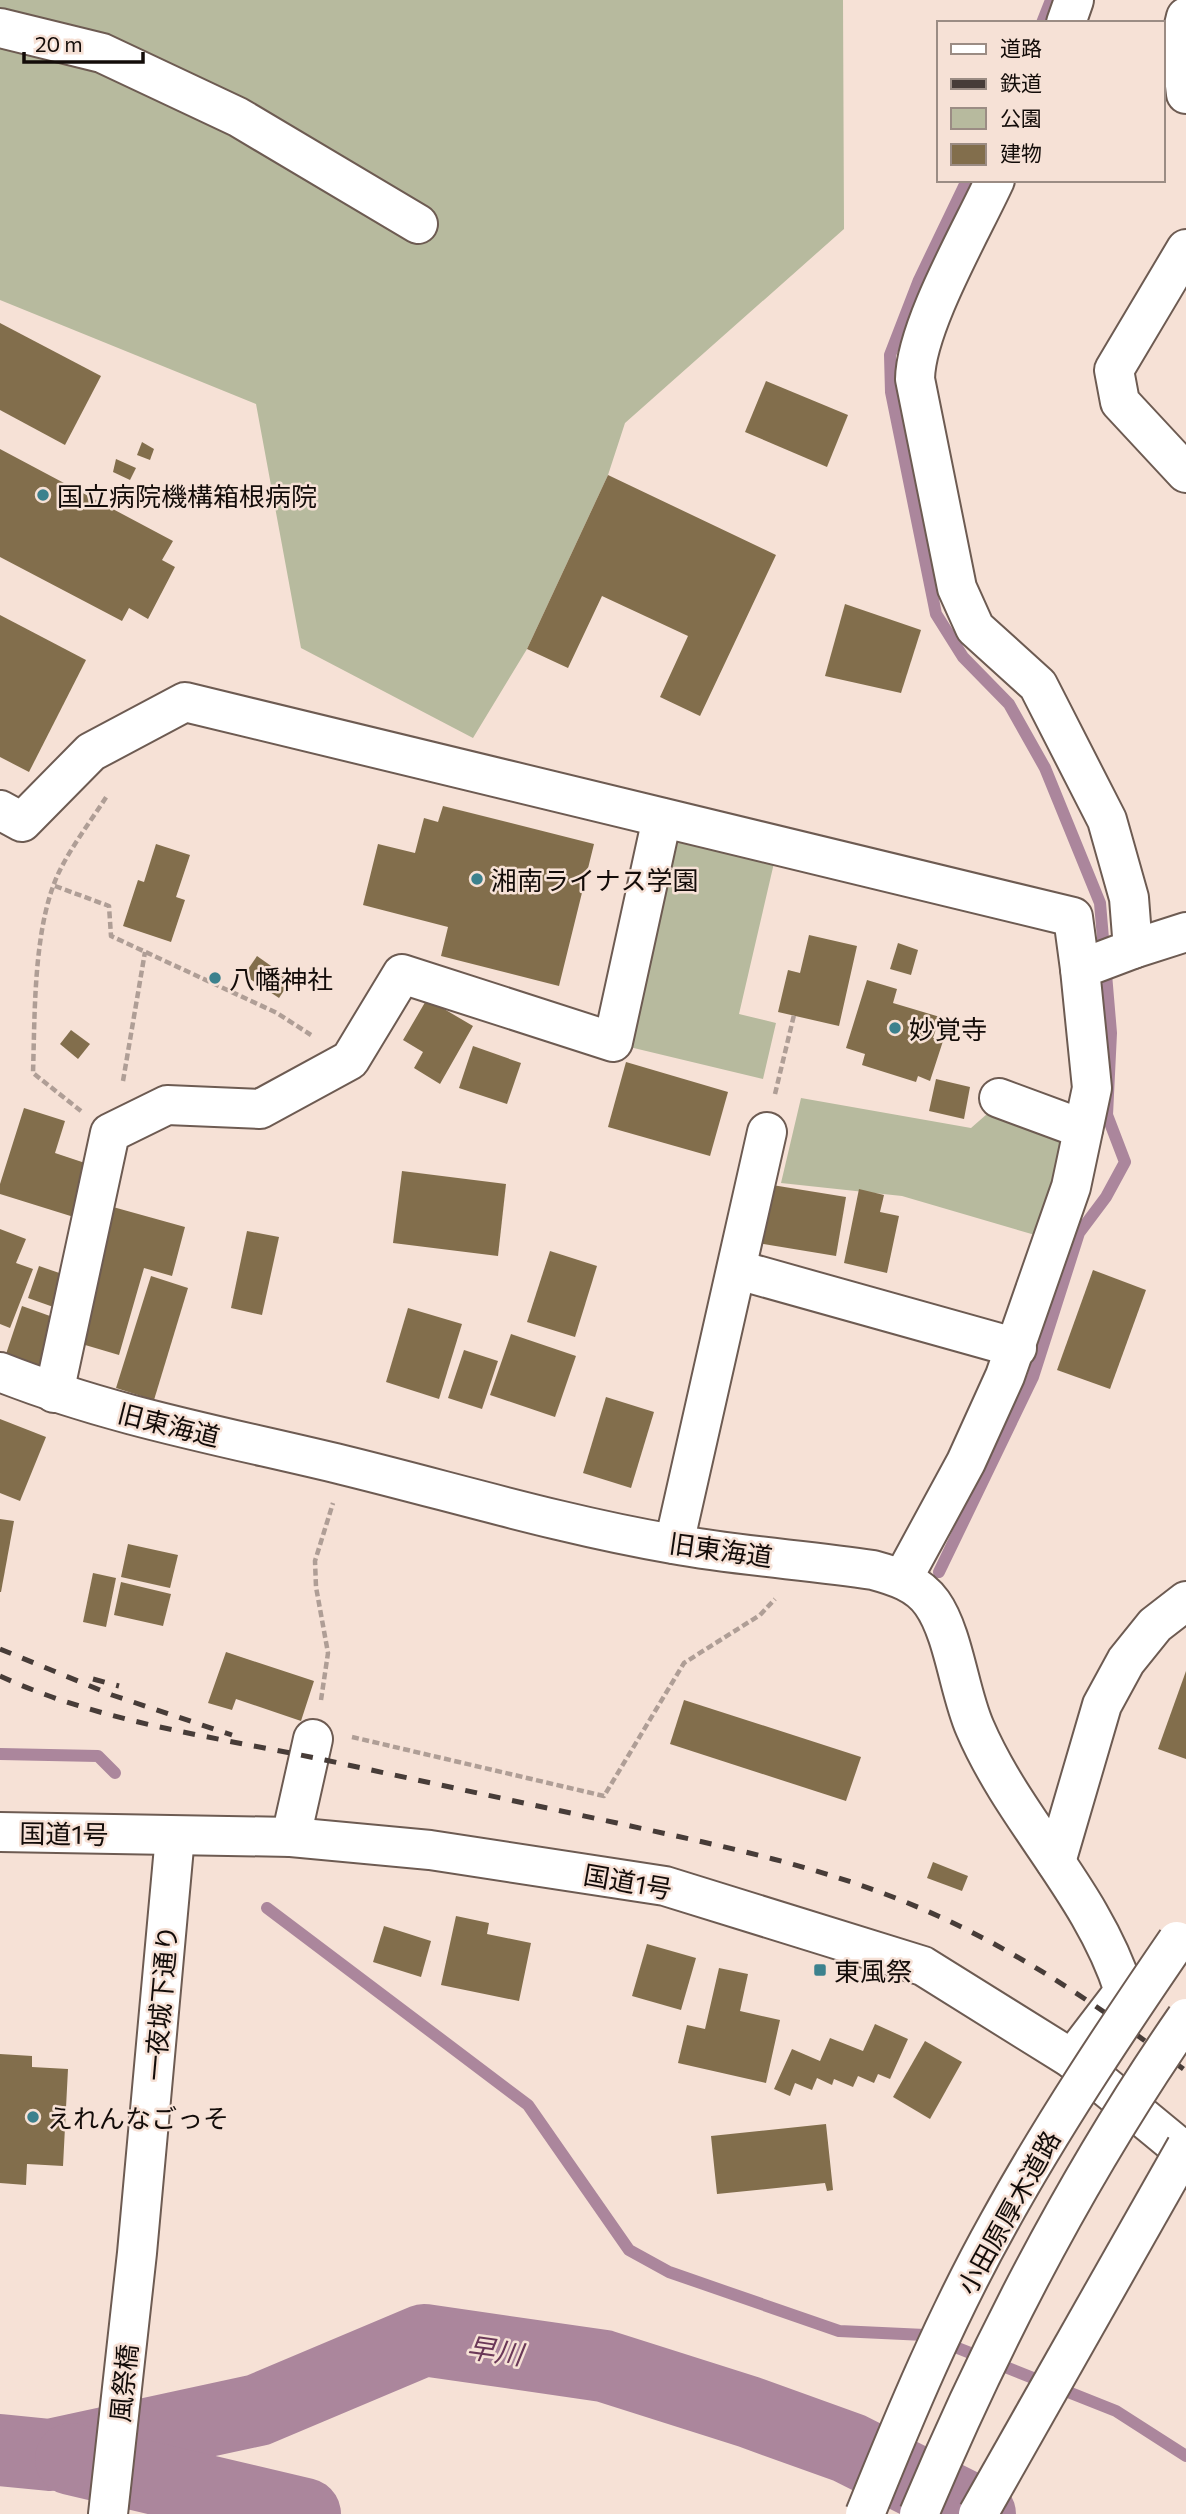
<svg xmlns="http://www.w3.org/2000/svg" width="1186" height="2514" font-family="Commissioner,'Noto Sans JP',sans-serif">
<style>
.green{fill:#b7ba9e}
.lines{fill:none;stroke-linecap:round;stroke-linejoin:round}
.stream{stroke:#ab869c;stroke-width:12}
.river{stroke:#ab869c;stroke-width:72}
.building{fill:#826e4c}
.minor-casing{stroke:#6d5b52;stroke-width:42}
.highway-casing{stroke:#6d5b52;stroke-width:42}
.path{stroke:#af9e96;stroke-width:4.5;stroke-dasharray:7 3.5;stroke-linecap:butt}
.minor{stroke:#fff;stroke-width:38}
.highway{stroke:#fff;stroke-width:38}
.rail{stroke:#473c38;stroke-width:5;stroke-dasharray:12 12;stroke-linecap:butt}
.highway-bridge-casing{stroke:#6d5b52;stroke-width:42;stroke-linecap:butt}
.highway-bridge{stroke:#fff;stroke-width:38}
.poi-dot{fill:#3c818d;stroke:#f6e1d6;stroke-width:2.5}
.labels{text-anchor:middle;dominant-baseline:central;stroke-width:5;stroke-linejoin:round;paint-order:stroke}
.poi-label{font-size:26px;fill:#130c09;stroke:#f6e1d6;text-anchor:start}
.street-label{font-size:26px;fill:#130c09;stroke:#f6e1d6}
.water-label{font-size:28px;font-style:italic;fill:#6a3858;stroke:#f6e1d6}
</style>
<rect width="100%" height="100%" fill="#f6e1d6"/>
<g class="green">
<polygon points="0,0 843,0 844,229 625,423 608,475 527,649 473,738 301,648 256,404 0,300"/>
<polygon points="666,837 774,863 739,1014 776,1023 763,1079 617,1044"/>
<polygon points="801,1098 971,1128 995,1107 1068,1133 1035,1235 902,1196 781,1183"/>
</g>
<g class="lines">
<g class="stream">
<polyline points="1042,23 1051,0"/>
<polyline points="939,1572 1033,1377 1079,1233 1106,1197 1125,1162 1107,1115 1111,1033 1100,903 1045,768 1009,704 963,657 936,614 891,392 890,355 919,280 967,180"/>
<polyline points="0,1754 98,1756 115,1773"/>
<polyline points="267,1908 528,2105 629,2250 669,2272 839,2331 925,2335 1116,2411 1186,2456"/>
</g>
<g class="river">
<polyline points="0,2450 50,2455 258,2410 424,2340 604,2366 749,2412 849,2448 980,2514"/>
<polyline points="71,2459 305,2514"/>
</g>
</g>
<g class="building">
<polygon points="0,323 101,376 65,445 0,410"/>
<polygon points="766,381 848,415 827,467 745,432"/>
<polygon points="142,442 154,449 150,460 137,455"/>
<polygon points="0,449 173,541 162,560 175,567 148,619 129,608 122,621 0,557"/>
<polygon points="116,459 136,468 130,480 113,472"/>
<polygon points="608,475 776,555 700,716 660,697 688,636 602,596 568,668 527,649"/>
<polygon points="845,604 921,630 901,693 825,676"/>
<polygon points="0,615 86,660 29,772 0,757"/>
<polygon points="443,806 594,844 559,986 441,956 448,927 363,905 378,844 415,853 424,818 438,822"/>
<polygon points="156,844 190,855 176,897 185,900 171,942 123,926 138,880 144,882"/>
<polygon points="809,935 857,946 839,1026 778,1012 788,970 800,973"/>
<polygon points="898,943 918,950 911,975 890,969"/>
<polygon points="257,956 291,980 279,998 244,975"/>
<polygon points="867,980 897,989 893,1003 940,1017 933,1038 943,1041 930,1081 918,1076 916,1082 862,1065 865,1054 846,1048"/>
<polygon points="427,999 473,1026 440,1084 414,1068 423,1052 403,1040"/>
<polygon points="71,1030 90,1044 78,1059 60,1044"/>
<polygon points="473,1046 521,1063 507,1104 459,1088"/>
<polygon points="626,1062 728,1092 710,1156 608,1127"/>
<polygon points="936,1079 970,1087 964,1119 929,1111"/>
<polygon points="24,1108 65,1121 55,1153 94,1166 77,1218 0,1194 0,1184"/>
<polygon points="402,1171 506,1184 498,1256 393,1243"/>
<polygon points="766,1184 846,1197 836,1256 757,1243"/>
<polygon points="859,1189 884,1195 880,1212 899,1216 887,1273 844,1263"/>
<polygon points="113,1207 185,1227 172,1276 144,1268 119,1355 75,1342"/>
<polygon points="0,1229 26,1239 16,1263 33,1269 10,1328 0,1324"/>
<polygon points="247,1231 279,1237 262,1315 231,1308"/>
<polygon points="550,1251 597,1266 575,1337 527,1322"/>
<polygon points="39,1266 71,1277 59,1309 28,1298"/>
<polygon points="1093,1270 1146,1290 1110,1389 1057,1370"/>
<polygon points="151,1276 188,1288 154,1400 116,1388"/>
<polygon points="22,1306 64,1321 48,1368 6,1354"/>
<polygon points="408,1308 462,1324 439,1399 386,1382"/>
<polygon points="511,1334 576,1356 555,1417 490,1395"/>
<polygon points="464,1350 498,1361 482,1409 448,1398"/>
<polygon points="606,1397 654,1412 631,1488 583,1473"/>
<polygon points="0,1419 46,1437 20,1501 0,1493"/>
<polygon points="0,1519 14,1521 1,1592 0,1592"/>
<polygon points="128,1544 178,1555 170,1588 121,1577"/>
<polygon points="93,1573 116,1578 106,1627 83,1622"/>
<polygon points="121,1582 171,1594 163,1626 114,1615"/>
<polygon points="226,1652 314,1681 301,1721 236,1699 232,1710 208,1703"/>
<polygon points="1186,1671 1186,1759 1158,1749"/>
<polygon points="684,1700 861,1757 846,1801 670,1744"/>
<polygon points="933,1862 968,1876 962,1891 927,1878"/>
<polygon points="456,1916 489,1923 487,1934 531,1943 519,2001 441,1985"/>
<polygon points="384,1926 431,1941 421,1977 373,1962"/>
<polygon points="647,1944 696,1958 681,2010 632,1996"/>
<polygon points="719,1968 748,1974 740,2011 780,2020 766,2083 678,2063 687,2025 705,2029"/>
<polygon points="875,2024 908,2039 890,2079 878,2074 874,2083 858,2076 853,2087 834,2079 832,2085 817,2078 812,2090 795,2083 790,2096 774,2089 792,2049 820,2061 830,2038 863,2051"/>
<polygon points="925,2041 962,2062 930,2119 893,2097"/>
<polygon points="0,2054 32,2056 32,2067 68,2069 63,2166 27,2164 26,2185 0,2183"/>
<polygon points="826,2124 833,2190 827,2191 825,2183 717,2194 711,2136"/>
</g>
<g class="lines">
<g class="minor-casing">
<g id="minor">
<polyline points="1186,17 1180,42 1186,94"/>
<polyline points="1066,23 1074,0"/>
<polyline points="0,28 102,53 238,117 418,224"/>
<polyline points="1186,249 1114,370 1120,402 1186,473"/>
<polyline points="0,810 22,822 91,752 185,702 1073,917 1080,969"/>
<polyline points="1133,949 1186,932"/>
<polyline points="999,1098 1083,1129"/>
<polyline points="742,1271 1017,1348"/>
<path d="M0,1372C111,1416 227,1437 343,1465C453,1492 562,1525 673,1544C739,1556 807,1560 873,1570C895,1576 918,1583 932,1603C954,1634 959,1692 975,1728C1015,1821 1093,1893 1124,1991L1072,2059"/>
<polyline points="54,1393 110,1133 167,1105 260,1109 350,1060 402,974 613,1042 662,818"/>
<polyline points="674,1544 767,1132"/>
<path d="M903,1578L966,1462L1005,1376L1071,1187L1092,1088L1080,969L1133,949L1129,898L1107,820L1038,685L975,628L957,588L915,379C916,326 971,232 995,180"/>
<polyline points="291,1837 313,1739"/>
<polyline points="1056,1862 1102,1705 1126,1661 1155,1625 1186,1601"/>
<polyline points="108,2514 137,2253 175,1836"/>
</g>
</g>
<g class="highway-casing">
<polyline id="highway" points="0,1832 291,1837 430,1850 665,1886 923,1966 1072,2059 1186,2153"/>
</g>
<g class="path">
<polyline points="55,886 109,906 111,936 277,1013 311,1035"/>
<polyline points="123,1081 145,952"/>
<polyline points="775,1094 794,1015"/>
<path d="M81,1111L33,1073C35,1012 33,922 61,868C74,843 92,819 107,796"/>
<polyline points="321,1700 328,1653 316,1587 315,1561 333,1503"/>
<polyline points="352,1737 604,1796 684,1663 760,1615 775,1599"/>
</g>
<use href="#minor" class="minor"/>
<use href="#highway" class="highway"/>
<g class="rail">
<polyline points="0,1649 112,1695 232,1735"/>
<path d="M0,1676C102,1723 216,1737 325,1760C422,1781 519,1802 617,1823C712,1844 807,1863 898,1899C1005,1941 1095,2003 1186,2071"/>
<polyline points="93,1679 119,1686"/>
</g>
<g class="highway-bridge-casing">
<g id="highway-bridge">
<path d="M865,2514C905,2415 946,2317 998,2224C1052,2126 1114,2033 1177,1941"/>
<path d="M919,2514C992,2340 1078,2174 1186,2018"/>
<polyline points="978,2514 1186,2147"/>
</g>
</g>
<use href="#highway-bridge" class="highway-bridge"/>
</g>
<g class="poi-dot">
<circle cx="43" cy="495" r="7"/>
<circle cx="477" cy="879" r="7"/>
<circle cx="215" cy="978" r="7"/>
<circle cx="895" cy="1028" r="7"/>
<rect x="813" y="1963" width="14" height="14" rx="3.5"/>
<circle cx="33" cy="2117" r="7"/>
</g>
<g class="labels">
<g class="poi-label">
<text x="57" y="495">国立病院機構箱根病院</text>
<text x="491" y="879">湘南ライナス学園</text>
<text x="229" y="978">八幡神社</text>
<text x="909" y="1028">妙覚寺</text>
<text x="834" y="1970">東風祭</text>
<text x="47" y="2117">えれんなごっそ</text>
</g>
<g class="street-label">
<text transform="translate(169 1424) rotate(14)">旧東海道</text>
<text transform="translate(721 1549) rotate(8)">旧東海道</text>
<text transform="translate(64 1833) rotate(1)">国道1号</text>
<text transform="translate(628 1881) rotate(10)">国道1号</text>
<text transform="translate(160 2003) rotate(-85)">一夜城下通り</text>
<text transform="translate(1008 2212) rotate(-61)">小田原厚木道路</text>
<text transform="translate(123 2383) rotate(-84)">風祭橋</text>
</g>
<g class="water-label">
<text transform="translate(495 2350) rotate(8)">早川</text>
</g>
</g>
<rect x="937" y="21" width="228" height="161" fill="#f6e1d6" stroke="#9b8c84" stroke-width="2"/>
<rect x="951" y="44" width="35" height="10" fill="#ffffff" stroke="#9b8c84" stroke-width="2"/>
<text x="1000" y="56" font-size="21" fill="#130c09">道路</text>
<rect x="951" y="79" width="35" height="10" fill="#473c38" stroke="#9b8c84" stroke-width="2"/>
<text x="1000" y="91" font-size="21" fill="#130c09">鉄道</text>
<rect x="951" y="108" width="35" height="21" fill="#b7ba9e" stroke="#9b8c84" stroke-width="2"/>
<text x="1000" y="126" font-size="21" fill="#130c09">公園</text>
<rect x="951" y="144" width="35" height="21" fill="#826e4c" stroke="#9b8c84" stroke-width="2"/>
<text x="1000" y="161" font-size="21" fill="#130c09">建物</text>
<path d="M24 52v10h119v-10" fill="none" stroke="#130c09" stroke-width="3.5"/>
<text x="35" y="52" font-size="21" fill="#130c09" stroke="#f6e1d6" stroke-width="5" paint-order="stroke">20 m</text>
</svg>
